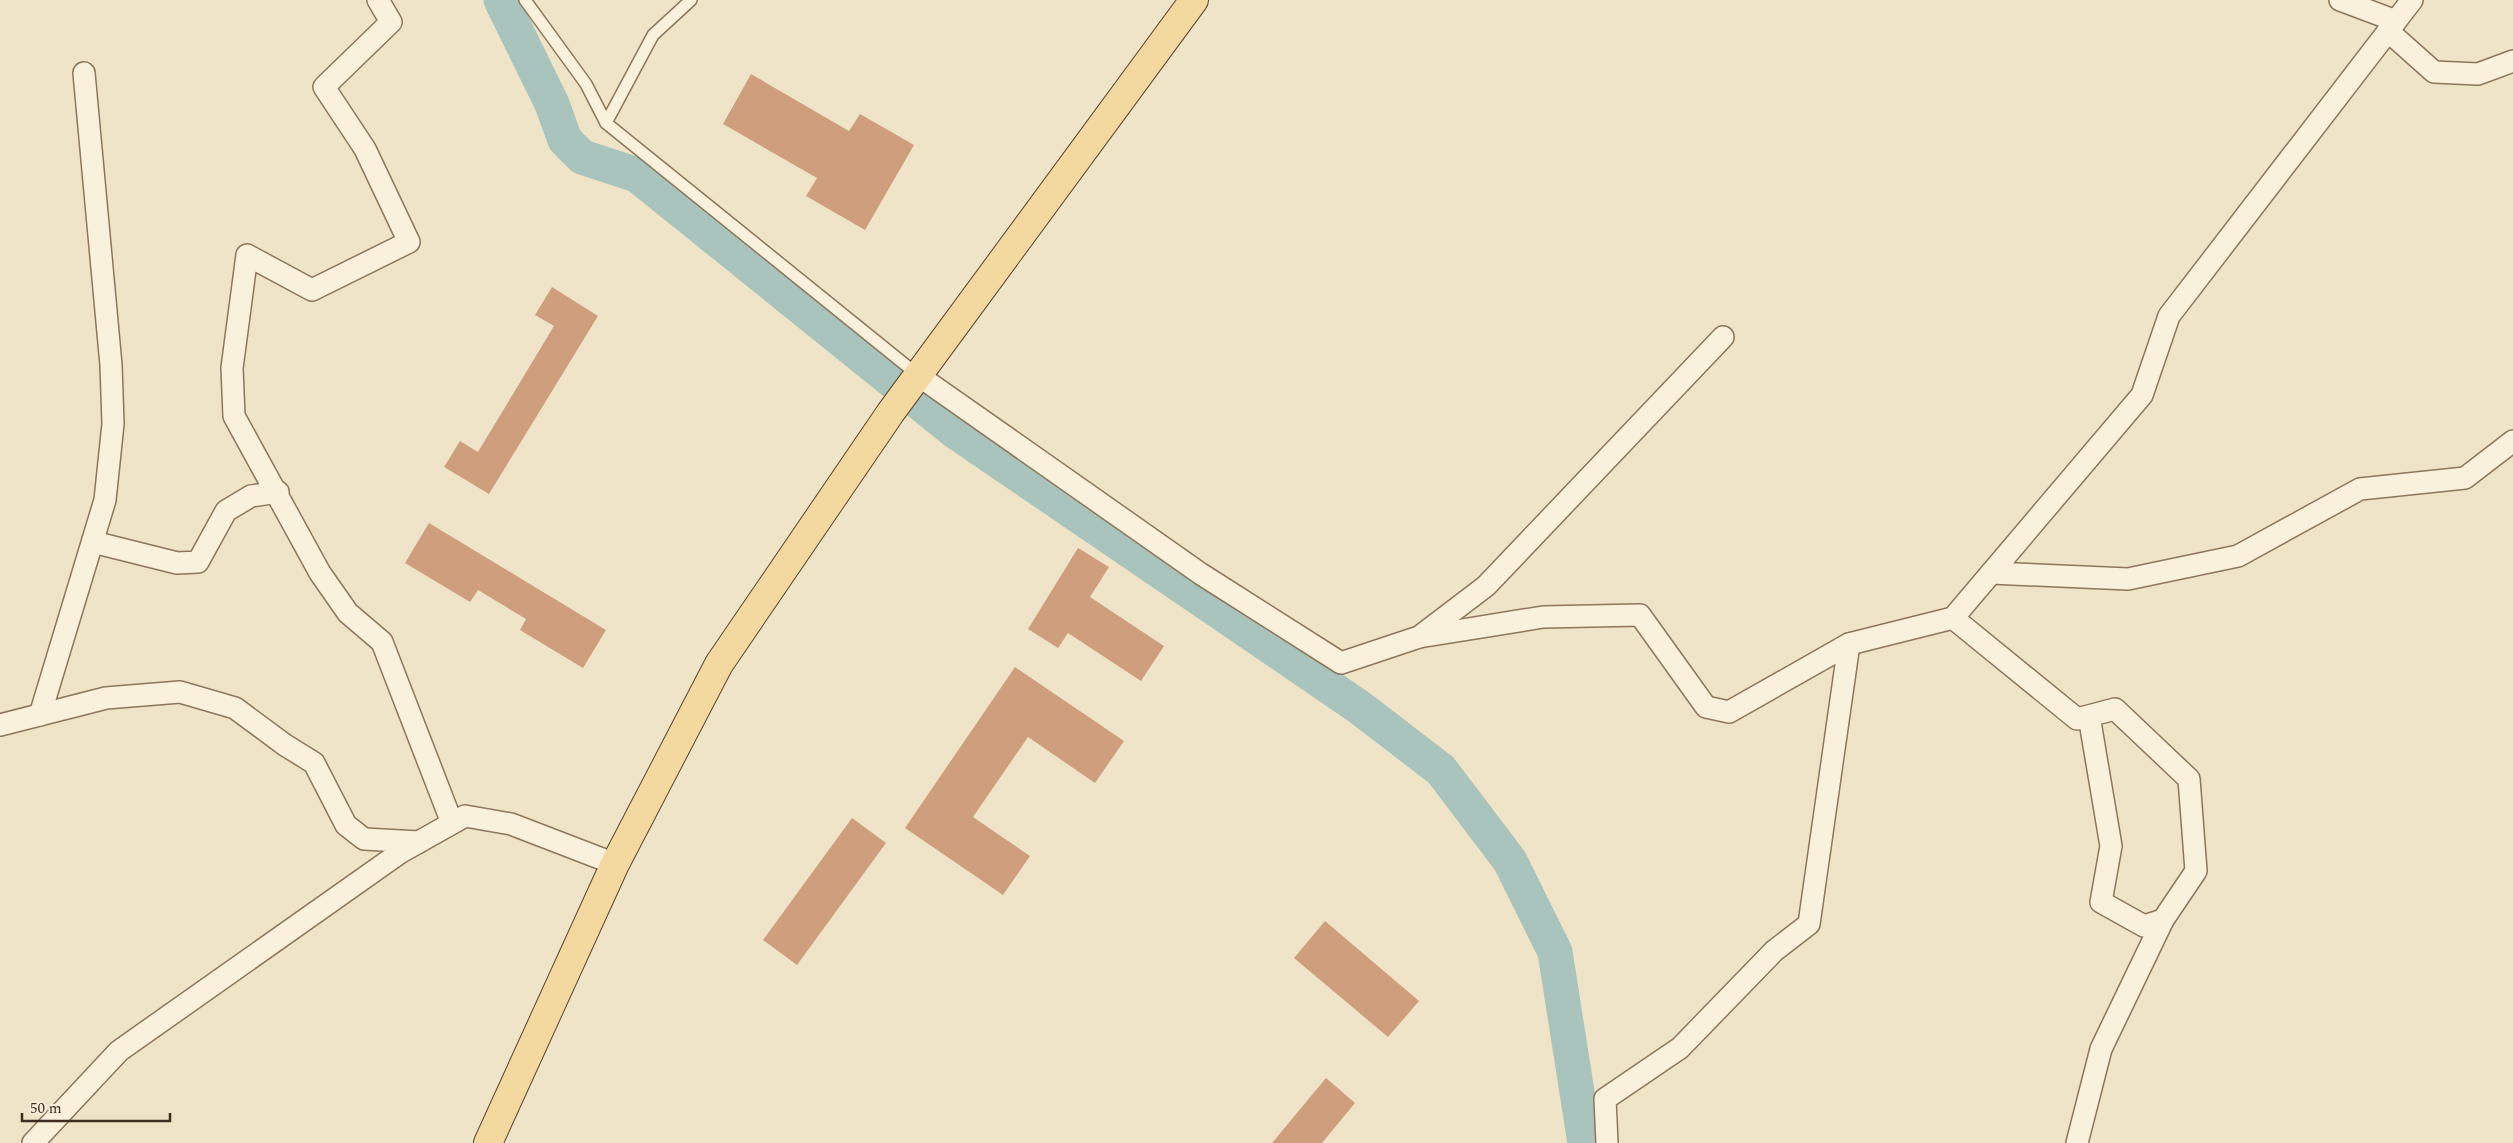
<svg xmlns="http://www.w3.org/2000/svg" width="2513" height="1143" font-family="Spectral,serif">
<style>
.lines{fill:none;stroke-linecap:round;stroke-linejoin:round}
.river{stroke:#a9c4bc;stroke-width:35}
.building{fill:#cf9f7d}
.lane-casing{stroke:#8d765c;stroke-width:14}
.street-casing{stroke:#8d765c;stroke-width:24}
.primary-casing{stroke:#5b4430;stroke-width:30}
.lane{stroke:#faf1dc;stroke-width:11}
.street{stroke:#faf1dc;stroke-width:21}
.primary{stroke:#f3d9a0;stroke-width:28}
</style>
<rect width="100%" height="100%" fill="#f0e4c8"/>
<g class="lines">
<polyline class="river" points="501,0 552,104 565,140 582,157 637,175 956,432 1359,707 1441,770 1510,861 1555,952 1585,1143"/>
</g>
<g class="building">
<polygon points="751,74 849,131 860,114 914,145 865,230 806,196 817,178 723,124"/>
<polygon points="552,287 598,316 489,494 444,467 460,441 478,452 554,326 535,315"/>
<polygon points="429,523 606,630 583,668 520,630 526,619 478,590 470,602 405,563"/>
<polygon points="1078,548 1109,567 1090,597 1164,646 1141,681 1068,633 1058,648 1028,629"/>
<polygon points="1015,667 1124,741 1095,783 1028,737 973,817 1030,856 1003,895 905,828"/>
<polygon points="852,818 886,843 797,965 763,940"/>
<polygon points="1325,921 1419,1001 1388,1037 1294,958"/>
<polygon points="1326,1078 1355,1103 1322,1143 1272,1143"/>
</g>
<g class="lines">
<g class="lane-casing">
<g id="lane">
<polyline points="525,0 586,84 606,123 918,375"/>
<polyline points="606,123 653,35 691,0"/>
</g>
</g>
<g class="street-casing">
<g id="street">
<polyline points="378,0 391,22 324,87 365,149 409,242 312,290 247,255 232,368 234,416 320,573 348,613 382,642 452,823"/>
<polyline points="2340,0 2396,21"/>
<polyline points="2388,31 2434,72 2478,74 2513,61"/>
<polyline points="919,376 1201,574 1341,663 1419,637 1486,586 1723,337"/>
<polyline points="93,542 177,563 198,562 226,511 251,496 278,492"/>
<polyline points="1991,573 2128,579 2238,556 2360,489 2465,478 2513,441"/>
<polyline points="1953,618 2077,719 2115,709 2189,779 2196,871 2163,920 2144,926 2101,902 2111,846 2089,716"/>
<polyline points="1419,637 1543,617 1640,615 1706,707 1729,712 1849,644 1953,618 2142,395 2169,316 2412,0"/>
<polyline points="40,715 105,500 113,424 111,365 84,73"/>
<polyline points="0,725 106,698 180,692 235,708 285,745 314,763 346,825 364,839 419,842"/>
<polyline points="33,1143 119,1051 401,852 465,816 511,824 615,864"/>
<polyline points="1607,1143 1605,1099 1680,1048 1774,951 1809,924 1849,644"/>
<polyline points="2077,1143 2101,1049 2163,920"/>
</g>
</g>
<g class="primary-casing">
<polyline id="primary" points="488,1143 615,864 719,664 891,412 1194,0"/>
</g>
<use href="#lane" class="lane"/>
<use href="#street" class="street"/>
<use href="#primary" class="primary"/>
</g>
<path d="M22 1113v8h148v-8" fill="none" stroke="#3d2e20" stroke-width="2.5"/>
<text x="30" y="1113" font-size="15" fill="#3d2e20" stroke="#f7eed8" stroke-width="4" paint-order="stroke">50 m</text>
</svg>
